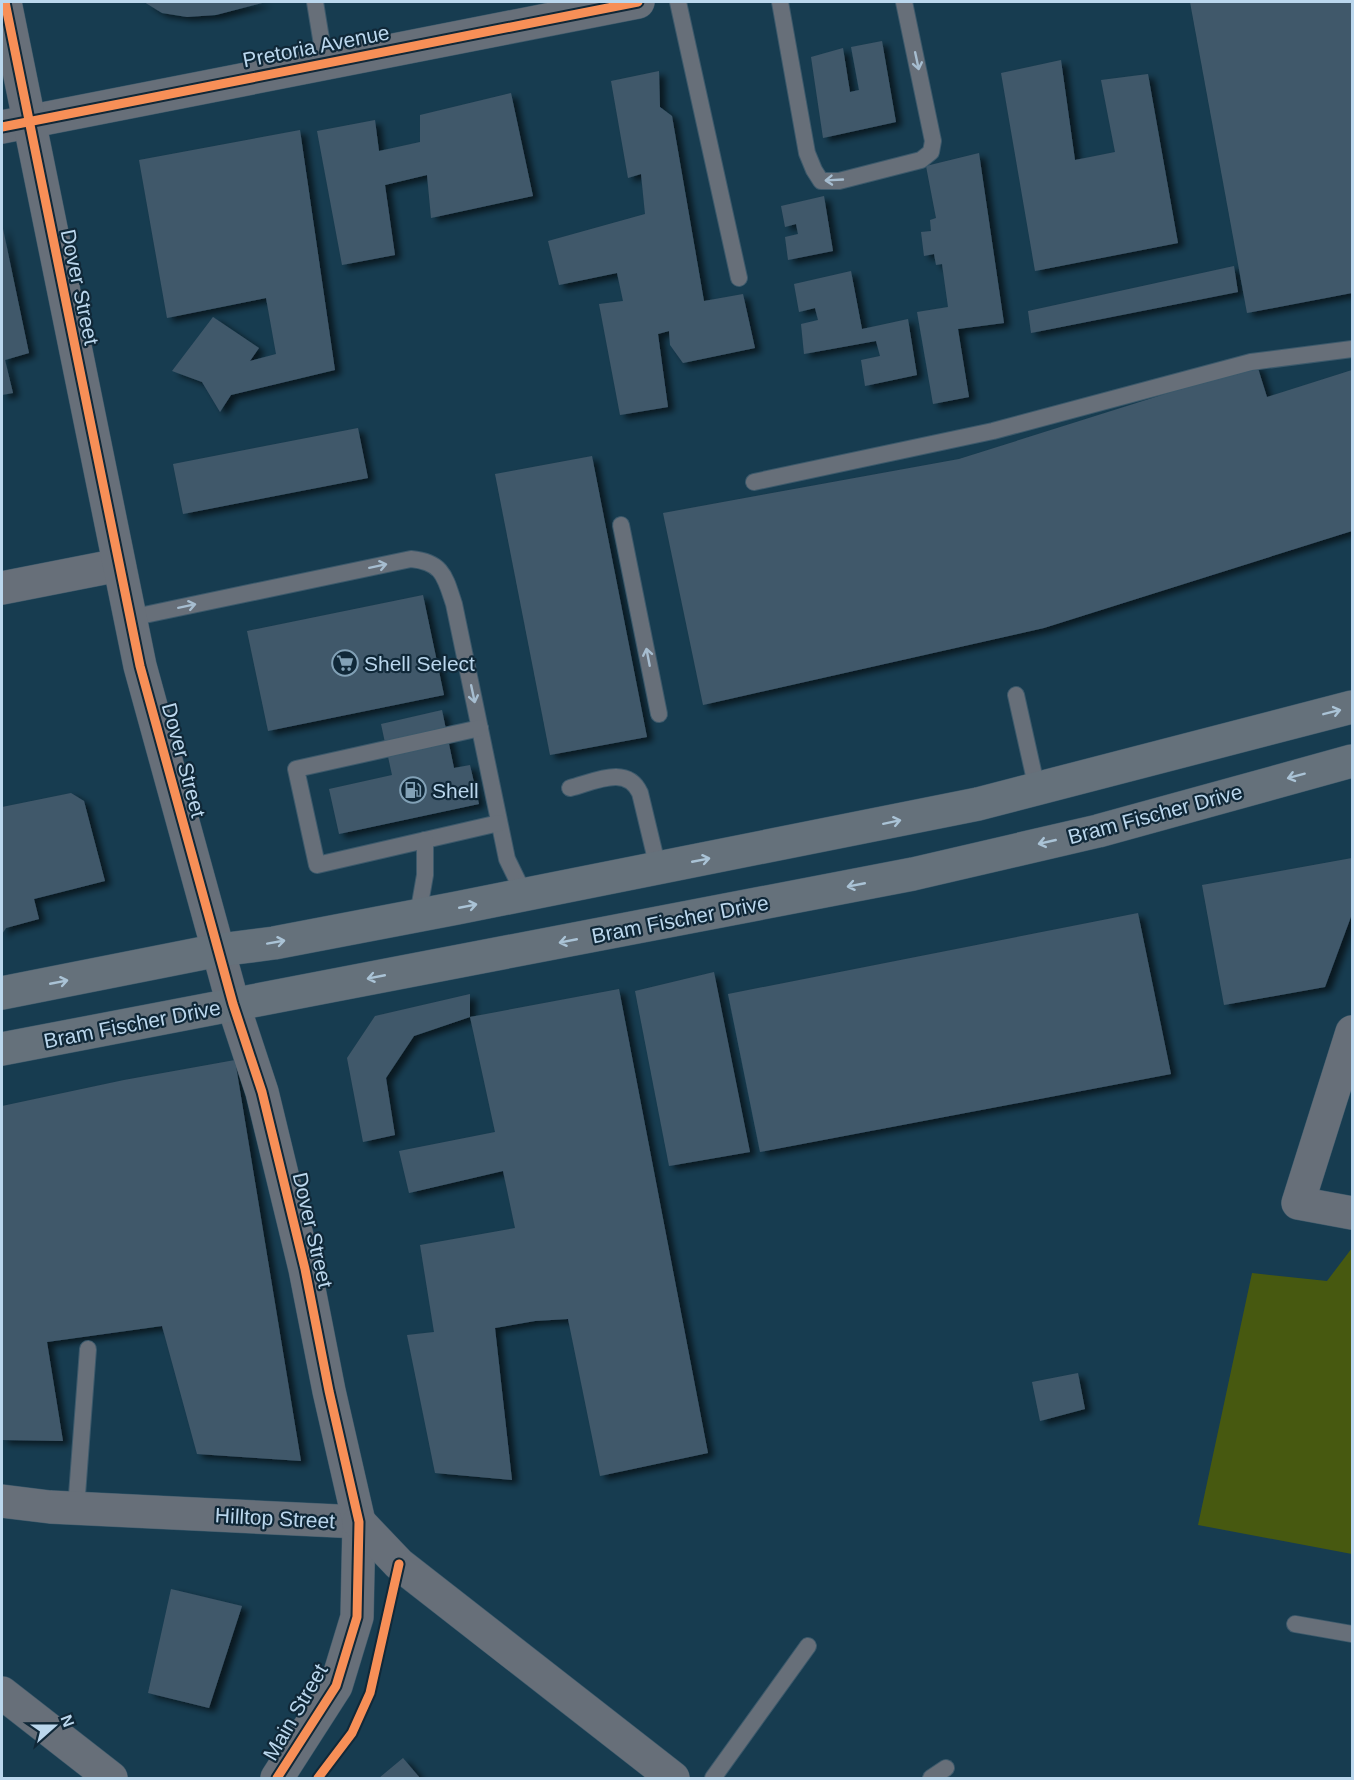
<svg xmlns="http://www.w3.org/2000/svg" width="1354" height="1780" font-family="Helvetica,sans-serif">
<style>
.green{fill:#475910}
.building{fill:#41586a;filter:url(#shadow)}
.lines{fill:none;stroke-linecap:round;stroke-linejoin:round}
.service-casing{stroke:#3c596b;stroke-width:18}
.minor-casing{stroke:#3c596b;stroke-width:34}
.tertiary-casing{stroke:#3c596b;stroke-width:34}
.secondary-casing{stroke:#3c596b;stroke-width:34}
.service{stroke:#676f79;stroke-width:16}
.minor{stroke:#676f79;stroke-width:33}
.tertiary{stroke:#676f79;stroke-width:33}
.secondary{stroke:#65717b;stroke-width:33}
.cycleway-casing{stroke:#102838;stroke-width:13}
.cycleway{stroke:#f78f57;stroke-width:9}
.oneway{stroke:#a6bdd0}
.oneway2{stroke:#aac3d6}
.labels{text-anchor:middle;dominant-baseline:central;stroke-width:4.5;stroke-linejoin:round;paint-order:stroke}
.street-label{font-size:21px;fill:#bbd7ed;stroke:#102838}
.poi-label{font-size:21px;fill:#bbd7ed;stroke:#102838;text-anchor:start}
</style>
<defs>
<filter id="shadow"><feDropShadow dx="6" dy="4" stdDeviation="3" flood-color="#0009"/></filter>
</defs>
<rect width="100%" height="100%" fill="#173c50"/>
<polygon class="green" points="1352,1248 1352,1554 1198,1525 1252,1273 1327,1281"/>
<g class="building">
<polygon points="144,2 266,2 216,15 187,17 162,13"/>
<polygon points="1190,2 1352,2 1352,293 1247,313"/>
<polygon points="882,41 896,122 823,138 811,57 843,48 850,92 859,90 851,47"/>
<polygon points="1061,60 1075,160 1115,152 1101,80 1148,74 1178,243 1035,271 1001,73"/>
<polygon points="659,71 660,107 672,116 704,301 743,294 755,348 683,363 670,345 669,331 658,334 668,407 620,415 599,304 623,301 617,273 559,285 548,241 645,214 641,174 628,178 611,81"/>
<polygon points="511,93 533,196 431,218 427,175 385,185 395,255 342,265 317,131 375,120 379,151 420,142 420,115"/>
<polygon points="300,130 335,370 231,395 220,412 202,382 172,371 213,317 259,348 250,361 276,354 266,298 167,318 139,160"/>
<polygon points="979,153 1004,323 958,329 969,397 933,404 917,312 948,307 942,264 936,265 934,254 924,256 921,232 931,231 930,220 936,218 926,166"/>
<polygon points="824,196 833,251 788,260 785,237 798,234 796,224 785,227 781,206"/>
<polygon points="2,224 29,353 5,360 13,393 2,395"/>
<polygon points="1234,266 1238,292 1031,333 1028,311"/>
<polygon points="851,271 862,329 908,319 917,375 865,386 861,360 880,356 876,341 804,354 801,324 818,320 815,308 799,312 794,284"/>
<polygon points="1257,365 1267,397 1352,370 1352,531 1044,628 703,705 663,513 959,459"/>
<polygon points="358,428 368,478 183,514 173,464"/>
<polygon points="592,456 647,737 550,755 495,474"/>
<polygon points="423,595 444,695 268,731 247,631"/>
<polygon points="442,710 454,768 470,765 479,804 339,834 329,789 392,775 381,724"/>
<polygon points="71,793 84,801 105,881 34,899 39,919 6,928 2,934 2,807"/>
<polygon points="1352,858 1352,914 1325,987 1224,1005 1202,885"/>
<polygon points="1138,913 1171,1074 760,1152 728,994"/>
<polygon points="714,972 750,1152 669,1166 635,991"/>
<polygon points="619,989 708,1453 600,1476 568,1319 535,1321 495,1328 512,1480 435,1473 407,1335 434,1332 420,1245 515,1228 503,1171 409,1193 399,1151 495,1132 470,1017"/>
<polygon points="470,994 470,1017 414,1036 386,1078 395,1135 363,1142 347,1058 375,1016"/>
<polygon points="235,1060 301,1461 197,1454 162,1326 47,1342 63,1441 2,1440 2,1106 124,1080"/>
<polygon points="1078,1373 1085,1409 1040,1421 1032,1382"/>
<polygon points="171,1589 242,1606 209,1708 148,1693"/>
<polygon points="403,1758 420,1778 379,1778"/>
</g>
<g class="lines">
<g class="service-casing">
<g id="service">
<polyline points="315,2 325,63"/>
<polyline points="678,2 739,278"/>
<polyline points="780,2 807,153 814,170 821,181 839,181 921,160 931,152 933,141 904,2"/>
<polyline points="754,482 993,431 1251,362 1352,349"/>
<polyline points="621,525 659,714"/>
<path d="M130,618L411,559C443,562 445,577 454,604L507,859L524,894"/>
<polyline points="1016,695 1037,789"/>
<polyline points="480,728 296,769 317,865 499,823"/>
<path d="M570,788C594,782 627,764 640,793L658,868"/>
<polyline points="418,915 425,875 425,840"/>
<polyline points="76,1508 88,1349"/>
<polyline points="1295,1624 1352,1634"/>
<polyline points="713,1778 808,1646"/>
<polyline points="931,1778 946,1768"/>
</g>
</g>
<g class="minor-casing">
<g id="minor">
<polyline points="2,127 638,2"/>
<polyline points="2,588 119,565"/>
<polyline points="1352,1032 1298,1203 1352,1213"/>
<polyline points="2,1501 50,1507 359,1522"/>
<polyline points="2,1693 111,1778"/>
</g>
</g>
<g class="tertiary-casing">
<g id="tertiary">
<polyline points="5,2 140,666 233,1004 262,1092 305,1269 329,1391 359,1522 357,1617 336,1686 277,1778"/>
<polyline points="359,1522 399,1564 673,1778"/>
</g>
</g>
<g class="secondary-casing">
<g id="secondary">
<polyline points="2,993 219,950 274,943 457,908 978,804 1352,707"/>
<polyline points="2,1049 913,874 1098,831 1352,761"/>
</g>
</g>
<use href="#service" class="service"/>
<use href="#minor" class="minor"/>
<use href="#tertiary" class="tertiary"/>
<use href="#secondary" class="secondary"/>
<g class="cycleway-casing">
<g id="cycleway">
<polyline points="5,2 140,666 233,1004 262,1092 305,1269 329,1391 359,1522 357,1617 336,1686 277,1778"/>
<polyline points="2,127 638,2"/>
<polyline points="318,1778 352,1733 370,1693 399,1564"/>
</g>
</g>
<use href="#cycleway" class="cycleway"/>
</g>
<defs><path id="oneway-shaft" d="M-6 0H5M1.5-3L5.5 0L1.5 3" fill="none" stroke-width="1.6" stroke-linecap="round" stroke-linejoin="round" transform="scale(1.5)"/></defs>
<g class="oneway">
<use href="#oneway-shaft" transform="translate(917 61) rotate(78)"/>
<use href="#oneway-shaft" transform="translate(834 180) rotate(177)"/>
<use href="#oneway-shaft" transform="translate(378 566) rotate(-12)"/>
<use href="#oneway-shaft" transform="translate(187 606) rotate(-12)"/>
<use href="#oneway-shaft" transform="translate(648 657) rotate(-101)"/>
<use href="#oneway-shaft" transform="translate(473 694) rotate(78)"/>
</g>
<g class="oneway2">
<use href="#oneway-shaft" transform="translate(1332 712) rotate(-14)"/>
<use href="#oneway-shaft" transform="translate(1296 776) rotate(165)"/>
<use href="#oneway-shaft" transform="translate(892 822) rotate(-12)"/>
<use href="#oneway-shaft" transform="translate(1047 842) rotate(167)"/>
<use href="#oneway-shaft" transform="translate(701 860) rotate(-11)"/>
<use href="#oneway-shaft" transform="translate(856 885) rotate(169)"/>
<use href="#oneway-shaft" transform="translate(468 906) rotate(-11)"/>
<use href="#oneway-shaft" transform="translate(568 941) rotate(169)"/>
<use href="#oneway-shaft" transform="translate(276 942) rotate(-10)"/>
<use href="#oneway-shaft" transform="translate(376 977) rotate(169)"/>
<use href="#oneway-shaft" transform="translate(59 982) rotate(-11)"/>
</g>
<defs>
<g id="supermarket-ring" transform="scale(1.35)"><circle r="9.5" fill="#102838" stroke="#82a1b6" stroke-width="1.5"/><path d="M-6-5.5h2.5l.6 2H6L4.5 2H-2.5L-4.4-4H-6ZM-1.5 3.2a1.3 1.3 0 1 0 .1 0ZM3 3.2a1.3 1.3 0 1 0 .1 0Z" fill="#82a1b6"/></g>
<g id="fuel-ring" transform="scale(1.35)"><circle r="9.5" fill="#102838" stroke="#82a1b6" stroke-width="1.5"/><path d="M-5.5-6h7V0h2V4h1.3V-2.5L3-4.5l.8-.8L6-3V5H2.5V1h-1V6h-7ZM-4.2-4.7v3.2H.2V-4.7Z" fill="#82a1b6"/></g>
</defs>
<g fill-rule="evenodd">
<use href="#supermarket-ring" x="345" y="663"/>
<use href="#fuel-ring" x="413" y="790"/>
</g>
<g class="labels">
<g class="street-label">
<text transform="translate(316 46) rotate(-11)">Pretoria Avenue</text>
<text transform="translate(80 287) rotate(78)">Dover Street</text>
<text transform="translate(184 760) rotate(75)">Dover Street</text>
<text transform="translate(1155 814) rotate(-15)">Bram Fischer Drive</text>
<text transform="translate(680 919) rotate(-11)">Bram Fischer Drive</text>
<text transform="translate(132 1024) rotate(-11)">Bram Fischer Drive</text>
<text transform="translate(313 1230) rotate(77)">Dover Street</text>
<text transform="translate(275 1518) rotate(3)">Hilltop Street</text>
<text transform="translate(295 1712) rotate(-60)">Main Street</text>
</g>
<g class="poi-label">
<text x="364" y="663">Shell Select</text>
<text x="432" y="790">Shell</text>
</g>
</g>
<rect width="1354" height="1780" fill="none" stroke="#bbd7ed" stroke-width="6"/>
<g transform="translate(54 1726) rotate(69)" stroke="#102838" stroke-width="4.5" paint-order="stroke">
<path d="M0-4.5L10 22L0 15L-10 22Z" fill="#bbd7ed"/>
<text y="-9" font-size="16" font-weight="bold" text-anchor="middle" fill="#bbd7ed">N</text>
</g>
</svg>
